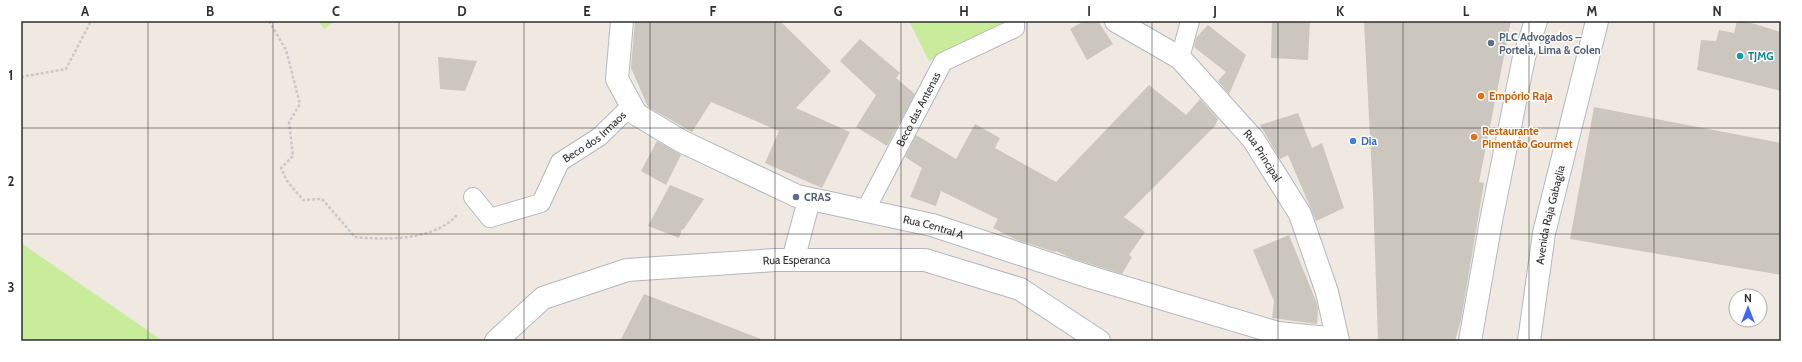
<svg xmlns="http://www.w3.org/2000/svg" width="1802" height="362" font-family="Cabin,sans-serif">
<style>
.pitch{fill:#c9ec9a}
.building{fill:#cbc7bf}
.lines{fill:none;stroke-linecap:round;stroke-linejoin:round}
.service-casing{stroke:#b4b7c1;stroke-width:20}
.minor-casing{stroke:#b4b7c1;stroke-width:24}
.secondary-casing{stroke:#b4b7c1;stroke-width:24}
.path{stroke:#c9c9c9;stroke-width:2.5;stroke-dasharray:3 2;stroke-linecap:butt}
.service{stroke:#fff;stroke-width:18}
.minor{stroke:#fff;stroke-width:22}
.secondary{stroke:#fff;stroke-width:22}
.grid{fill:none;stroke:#2e2e2e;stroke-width:1;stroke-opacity:0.55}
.service-dot{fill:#5c6f8a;stroke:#fff;stroke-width:1.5}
.culture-dot{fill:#0f9aa8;stroke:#fff;stroke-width:1.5}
.food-dot{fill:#e8710a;stroke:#fff;stroke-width:1.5}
.shop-dot{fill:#3f7fe0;stroke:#fff;stroke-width:1.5}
.labels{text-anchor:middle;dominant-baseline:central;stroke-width:3;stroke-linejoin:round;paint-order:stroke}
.service-label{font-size:11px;font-weight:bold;fill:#4e5e75;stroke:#fff;text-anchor:start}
.culture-label{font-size:11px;font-weight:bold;fill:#0d838f;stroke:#fff;text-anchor:start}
.food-label{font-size:11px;font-weight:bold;fill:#c56008;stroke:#fff;text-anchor:start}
.street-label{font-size:11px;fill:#2e2e2e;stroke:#fff}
.shop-label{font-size:11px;font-weight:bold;fill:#366cbe;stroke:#fff;text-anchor:start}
.neatline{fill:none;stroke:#2e2e2e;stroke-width:1.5}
.grid-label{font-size:13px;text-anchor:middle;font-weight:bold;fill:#2e2e2e}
</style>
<rect width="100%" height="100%" fill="#efe9e1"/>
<g class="pitch">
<polygon points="319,21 335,21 324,29"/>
<polygon points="909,21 1012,21 929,61"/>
<polygon points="21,243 163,341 21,341"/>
</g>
<g class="building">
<polygon points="635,21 780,21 831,71 796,108 850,132 822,188 765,163 779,131 711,102 692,132 648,107 631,68"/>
<polygon points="1084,21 1098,21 1113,44 1087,60 1070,29"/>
<polygon points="1272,21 1310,21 1308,60 1271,58"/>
<polygon points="1364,21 1511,21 1479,182 1484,183 1461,320 1455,341 1378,341 1373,194"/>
<polygon points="1737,21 1745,21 1781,32 1781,91 1697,70 1701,40 1716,41 1719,30 1734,33"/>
<polygon points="1208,25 1246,55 1229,94 1218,81 1226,72 1194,47 1196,38"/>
<polygon points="860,39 900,73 896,78 915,94 887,146 856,127 876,95 840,61"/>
<polygon points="438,57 477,61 465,91 440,89"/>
<polygon points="1149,85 1186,115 1200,99 1218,119 1215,126 1124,217 1145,232 1129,255 1132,257 1122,274 1071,258 1056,251 1055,252 1017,240 993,228 998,219 941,191 936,206 910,197 922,168 905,157 916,135 956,159 975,124 1000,138 995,148 1056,182"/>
<polygon points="1594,107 1781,143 1781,275 1570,239"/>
<polygon points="1298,113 1312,148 1322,143 1344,208 1316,221 1288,155 1280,159 1260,125"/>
<polygon points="657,141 681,155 666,185 641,171"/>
<polygon points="670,185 704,199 683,230 682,229 679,238 648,226"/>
<polygon points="1289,235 1316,301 1318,309 1317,324 1272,318 1274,301 1253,250"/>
<polygon points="644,294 761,339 760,341 620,341"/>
</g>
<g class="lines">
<g class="service-casing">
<g id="service">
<polyline points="1180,58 1190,21"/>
<path id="s1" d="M473,197L490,218L541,203L560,162L599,137L630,107"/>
<path id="s2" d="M865,211L943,62L1015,28V21"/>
</g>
</g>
<g class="minor-casing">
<g id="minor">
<path id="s3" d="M622,21L617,79L636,114L681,141L797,196L932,225L1093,278L1278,333L1337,339"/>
<path id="s4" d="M1116,21L1180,58L1253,139L1300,214L1327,292L1338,341"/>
<polyline points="793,260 809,200"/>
<path id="s5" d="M496,341L543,298L627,270L775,260H925L1020,289L1099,341"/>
</g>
</g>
<g class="secondary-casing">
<g id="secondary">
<polyline points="1470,341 1491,221 1524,57 1536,21"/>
<path id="s6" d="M1529,341L1544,233L1597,21"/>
</g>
</g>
<g class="path">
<path d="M269,21L286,50L300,104L289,122L293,156L281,168L287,181L303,200L322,199L355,237C386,240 434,241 457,215"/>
<polyline points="21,77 66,69 91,21"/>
</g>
<use href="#service" class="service"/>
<use href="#minor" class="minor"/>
<use href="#secondary" class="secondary"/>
</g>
<path class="grid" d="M148,21V341M273,21V341M399,21V341M524,21V341M650,21V341M775,21V341M901,21V341M1027,21V341M1152,21V341M1278,21V341M1403,21V341M1529,21V341M1654,21V341M21,128H1781M21,234H1781"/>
<g class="service-dot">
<circle cx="1491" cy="43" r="4"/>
<circle cx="796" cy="197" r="4"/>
</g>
<circle class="culture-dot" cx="1740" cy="56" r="4"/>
<g class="food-dot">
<circle cx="1481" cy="96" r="4"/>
<circle cx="1474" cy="137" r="4"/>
</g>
<circle class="shop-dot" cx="1353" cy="141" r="4"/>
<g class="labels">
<g class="service-label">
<text x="1499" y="37">PLC Advogados –<tspan x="1499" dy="13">Portela, Lima &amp; Colen</tspan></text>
<text x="804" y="197">CRAS</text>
</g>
<g class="culture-label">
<text x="1748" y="56">TJMG</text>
</g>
<g class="food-label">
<text x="1489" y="96">Empório Raja</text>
<text x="1482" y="131">Restaurante<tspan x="1482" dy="13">Pimentão Gourmet</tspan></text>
</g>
<g class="street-label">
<text stroke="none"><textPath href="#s2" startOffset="115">Beco das Antenas</textPath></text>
<text stroke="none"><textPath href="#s1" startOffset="168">Beco dos Irmaos</textPath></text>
<text stroke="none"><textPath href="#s4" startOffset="202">Rua Principal</textPath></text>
<text stroke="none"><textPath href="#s6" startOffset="128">Avenida Raja Gabaglia</textPath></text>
<text stroke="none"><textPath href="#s3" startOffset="419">Rua Central A</textPath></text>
<text stroke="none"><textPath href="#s5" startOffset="322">Rua Esperanca</textPath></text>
</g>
<g class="shop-label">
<text x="1361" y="141">Dia</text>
</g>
</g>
<rect width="1802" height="362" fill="none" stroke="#ffffff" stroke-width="44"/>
<g transform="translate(1748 308)"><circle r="19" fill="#ffffff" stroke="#ababab"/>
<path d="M0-3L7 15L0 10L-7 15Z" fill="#4264fb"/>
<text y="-6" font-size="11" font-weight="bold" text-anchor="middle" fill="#2e2e2e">N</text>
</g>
<rect x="22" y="22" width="1758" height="318" class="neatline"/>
<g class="grid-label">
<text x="85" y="16">A</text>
<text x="210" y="16">B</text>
<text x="336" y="16">C</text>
<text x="462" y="16">D</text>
<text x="587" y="16">E</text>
<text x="713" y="16">F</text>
<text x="838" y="16">G</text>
<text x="964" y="16">H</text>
<text x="1089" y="16">I</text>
<text x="1215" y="16">J</text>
<text x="1340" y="16">K</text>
<text x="1466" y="16">L</text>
<text x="1592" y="16">M</text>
<text x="1717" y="16">N</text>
<text x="11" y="80">1</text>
<text x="11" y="186">2</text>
<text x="11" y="292">3</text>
</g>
</svg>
